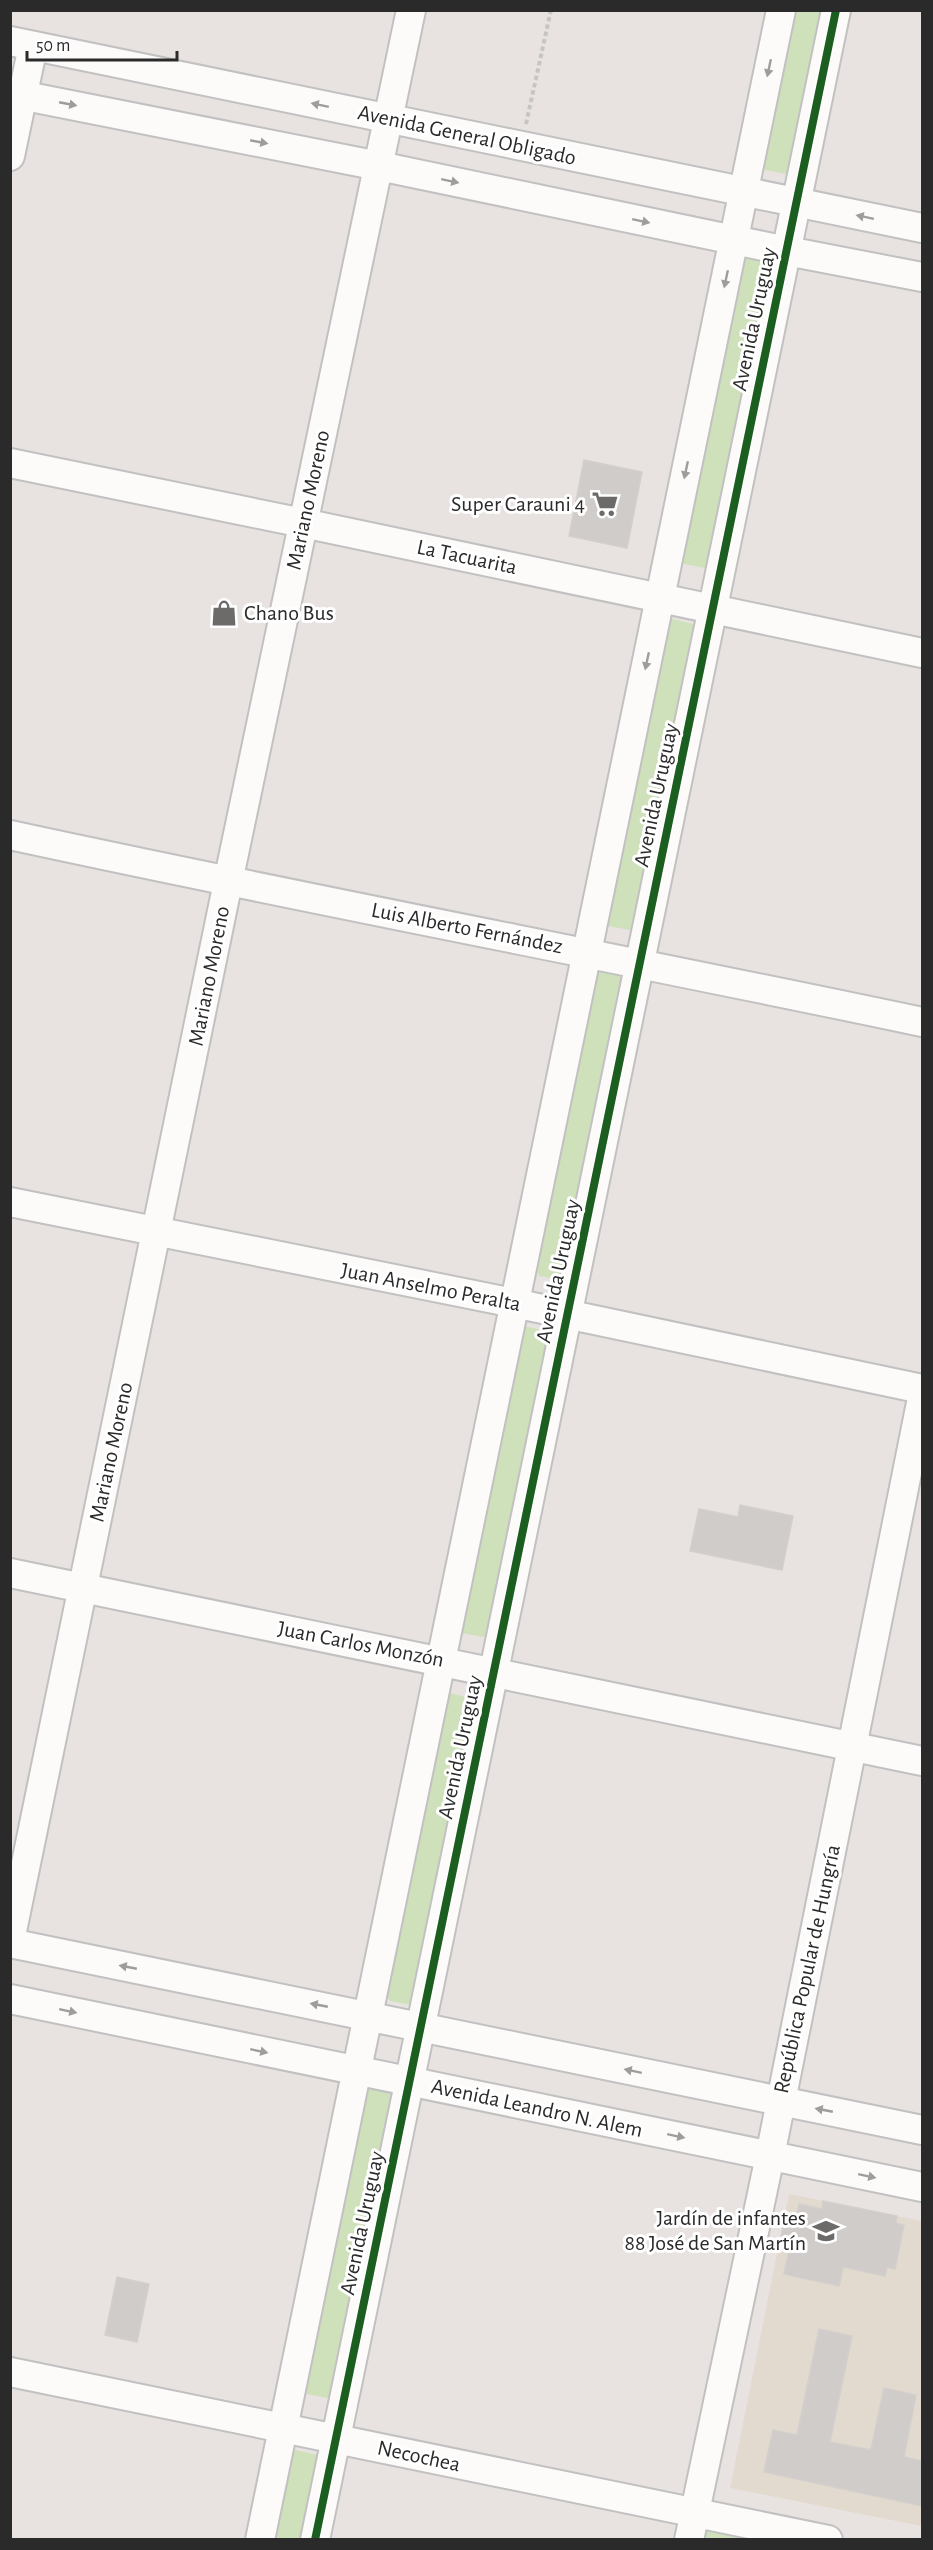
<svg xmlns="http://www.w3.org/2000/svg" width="933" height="2550" font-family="'Alegreya Sans',sans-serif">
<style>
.education{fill:#e2dacf}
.green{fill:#cfe1ba}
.building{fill:#cfccc9;stroke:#d3cfcc;stroke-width:1.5}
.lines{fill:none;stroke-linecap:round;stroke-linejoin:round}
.minor-casing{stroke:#c2c1c1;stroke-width:32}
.path{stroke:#c6c5c5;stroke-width:4;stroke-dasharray:4.5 3;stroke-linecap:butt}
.minor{stroke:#fcfbfa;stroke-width:28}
.cycleway-casing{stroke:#fff;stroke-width:11}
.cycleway{stroke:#1b5e20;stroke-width:8}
.oneway{fill:#9e9d9c}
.labels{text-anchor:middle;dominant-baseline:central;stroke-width:6;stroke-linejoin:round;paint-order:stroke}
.street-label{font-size:22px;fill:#2a2a2a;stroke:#fff}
.poi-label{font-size:22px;fill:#2a2a2a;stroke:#fff;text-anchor:end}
</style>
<rect width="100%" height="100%" fill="#e8e3e0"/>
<polygon class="education" points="789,2194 922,2221 922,2526 730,2488"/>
<g class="green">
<polygon points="793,11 827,11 794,170 787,174 765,170 763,165"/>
<polygon points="744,256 768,261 773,268 713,564 705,568 684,564 681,559"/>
<polygon points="669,618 693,624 697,631 637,927 630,930 608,926 605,921"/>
<polygon points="600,968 624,974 561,1280 539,1276 537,1271 594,974"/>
<polygon points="523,1326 547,1331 551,1338 491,1634 483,1637 462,1633 459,1628"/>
<polygon points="450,1693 474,1699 411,2005 390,2001 387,1996 445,1699"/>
<polygon points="367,2087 391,2092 395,2099 335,2395 328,2398 306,2394 304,2389"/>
<polygon points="295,2450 319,2455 308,2539 273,2540 289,2456"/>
<polygon points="709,2529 764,2540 700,2540 703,2532"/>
</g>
<g class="building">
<polygon points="584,460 642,472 627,548 569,536"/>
<polygon points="740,1505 793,1516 782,1570 690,1551 699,1509 738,1517"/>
<polygon points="823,2201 897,2216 896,2223 904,2225 895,2269 887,2267 885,2276 843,2267 839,2286 784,2274 789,2251 779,2249 783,2227 794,2229 799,2204 822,2209"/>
<polygon points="117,2277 149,2284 137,2342 105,2335"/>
<polygon points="819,2329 852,2336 830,2442 871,2450 884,2388 916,2395 904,2457 922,2461 922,2506 764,2472 773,2430 797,2435"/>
</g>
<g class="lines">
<g class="minor-casing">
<g id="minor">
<polyline points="10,41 922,228"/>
<polyline points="10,93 379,166 787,251 922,277"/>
<polyline points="10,156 33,46"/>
<polyline points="10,463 303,523 922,653"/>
<path d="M10,835C314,901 619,958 922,1022"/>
<polyline points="10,1202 514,1303 922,1389"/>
<polyline points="10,1573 922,1761"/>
<polyline points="10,1941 228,882 411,10"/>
<polyline points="10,1943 922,2130"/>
<polyline points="10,1999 922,2187"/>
<polyline points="10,2372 828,2540"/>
<polyline points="260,2540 781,10"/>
<polyline points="315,2540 836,10"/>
<polyline points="689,2540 770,2156 922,1398"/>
</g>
</g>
<polyline class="path" points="526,124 551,10"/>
<use href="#minor" class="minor"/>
<g class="cycleway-casing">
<polyline id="cycleway" points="315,2540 836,10"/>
</g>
<use href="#cycleway" class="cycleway"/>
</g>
<defs><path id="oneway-solid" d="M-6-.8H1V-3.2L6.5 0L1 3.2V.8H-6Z" transform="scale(1.5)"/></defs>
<g class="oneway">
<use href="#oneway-solid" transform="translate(769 68) rotate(102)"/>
<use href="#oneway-solid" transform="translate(68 104) rotate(11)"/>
<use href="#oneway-solid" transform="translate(320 105) rotate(-168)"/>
<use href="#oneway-solid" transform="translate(259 142) rotate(11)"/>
<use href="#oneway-solid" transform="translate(450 181) rotate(12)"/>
<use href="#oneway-solid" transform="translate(865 217) rotate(-168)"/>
<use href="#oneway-solid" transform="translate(641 221) rotate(12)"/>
<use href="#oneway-solid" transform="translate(726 279) rotate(102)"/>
<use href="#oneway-solid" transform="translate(686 470) rotate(102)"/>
<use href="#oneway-solid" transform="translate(647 661) rotate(102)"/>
<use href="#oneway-solid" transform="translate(128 1967) rotate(-169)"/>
<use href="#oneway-solid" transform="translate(319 2005) rotate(-169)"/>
<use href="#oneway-solid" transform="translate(68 2011) rotate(12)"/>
<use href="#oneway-solid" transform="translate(259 2051) rotate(12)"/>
<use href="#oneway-solid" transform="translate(633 2071) rotate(-168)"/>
<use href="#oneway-solid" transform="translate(824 2110) rotate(-169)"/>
<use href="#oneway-solid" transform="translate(676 2136) rotate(12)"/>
<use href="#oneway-solid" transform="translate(867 2176) rotate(12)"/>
</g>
<defs>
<g id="supermarket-bare" transform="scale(2.07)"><path d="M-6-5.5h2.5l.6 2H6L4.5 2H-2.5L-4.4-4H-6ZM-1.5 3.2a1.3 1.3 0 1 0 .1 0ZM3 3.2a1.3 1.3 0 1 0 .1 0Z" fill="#6c6b6a" stroke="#fff" stroke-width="2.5" paint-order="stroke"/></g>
<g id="shop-bare" transform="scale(2.07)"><path d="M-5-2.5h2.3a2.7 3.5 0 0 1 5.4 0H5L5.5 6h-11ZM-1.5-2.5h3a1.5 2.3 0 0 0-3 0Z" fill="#6c6b6a" stroke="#fff" stroke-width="2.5" paint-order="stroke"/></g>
<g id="school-bare" transform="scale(2.07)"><path d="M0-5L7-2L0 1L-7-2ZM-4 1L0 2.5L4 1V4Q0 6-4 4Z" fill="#6c6b6a" stroke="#fff" stroke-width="2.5" paint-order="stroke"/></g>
</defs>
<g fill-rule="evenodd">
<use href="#supermarket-bare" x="605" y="504"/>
<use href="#shop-bare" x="224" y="613"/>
<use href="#school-bare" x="826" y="2231"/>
</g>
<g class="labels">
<g class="street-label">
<text transform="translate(467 135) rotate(12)">Avenida General Obligado</text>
<text transform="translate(754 319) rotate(-78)">Avenida Uruguay</text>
<text transform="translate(308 500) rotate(-78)">Mariano Moreno</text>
<text transform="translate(467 557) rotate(12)">La Tacuarita</text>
<text transform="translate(656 795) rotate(-78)">Avenida Uruguay</text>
<text transform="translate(467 928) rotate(11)">Luis Alberto Fernández</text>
<text transform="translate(209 976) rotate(-79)">Mariano Moreno</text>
<text transform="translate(558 1271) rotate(-78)">Avenida Uruguay</text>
<text transform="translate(431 1287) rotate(11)">Juan Anselmo Peralta</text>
<text transform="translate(111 1452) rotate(-78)">Mariano Moreno</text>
<text transform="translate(361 1644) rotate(11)">Juan Carlos Monzón</text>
<text transform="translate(460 1747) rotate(-78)">Avenida Uruguay</text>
<text transform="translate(807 1969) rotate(-78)">República Popular de Hungría</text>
<text transform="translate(537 2108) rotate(12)">Avenida Leandro N. Alem</text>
<text transform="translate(362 2223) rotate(-78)">Avenida Uruguay</text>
<text transform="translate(419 2456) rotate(12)">Necochea</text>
</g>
<g class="poi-label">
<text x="585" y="504">Super Carauni 4</text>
<text x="244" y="613" text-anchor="start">Chano Bus</text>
<text x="806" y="2218">Jardín de infantes<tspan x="806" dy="25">88 José de San Martín</tspan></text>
</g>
</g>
<rect width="933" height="2550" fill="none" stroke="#2a2a2a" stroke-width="24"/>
<path d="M27 51v9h150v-9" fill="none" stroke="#2a2a2a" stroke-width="3"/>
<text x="36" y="51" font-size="18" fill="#2a2a2a" stroke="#ffffff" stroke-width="4.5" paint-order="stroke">50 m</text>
</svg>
